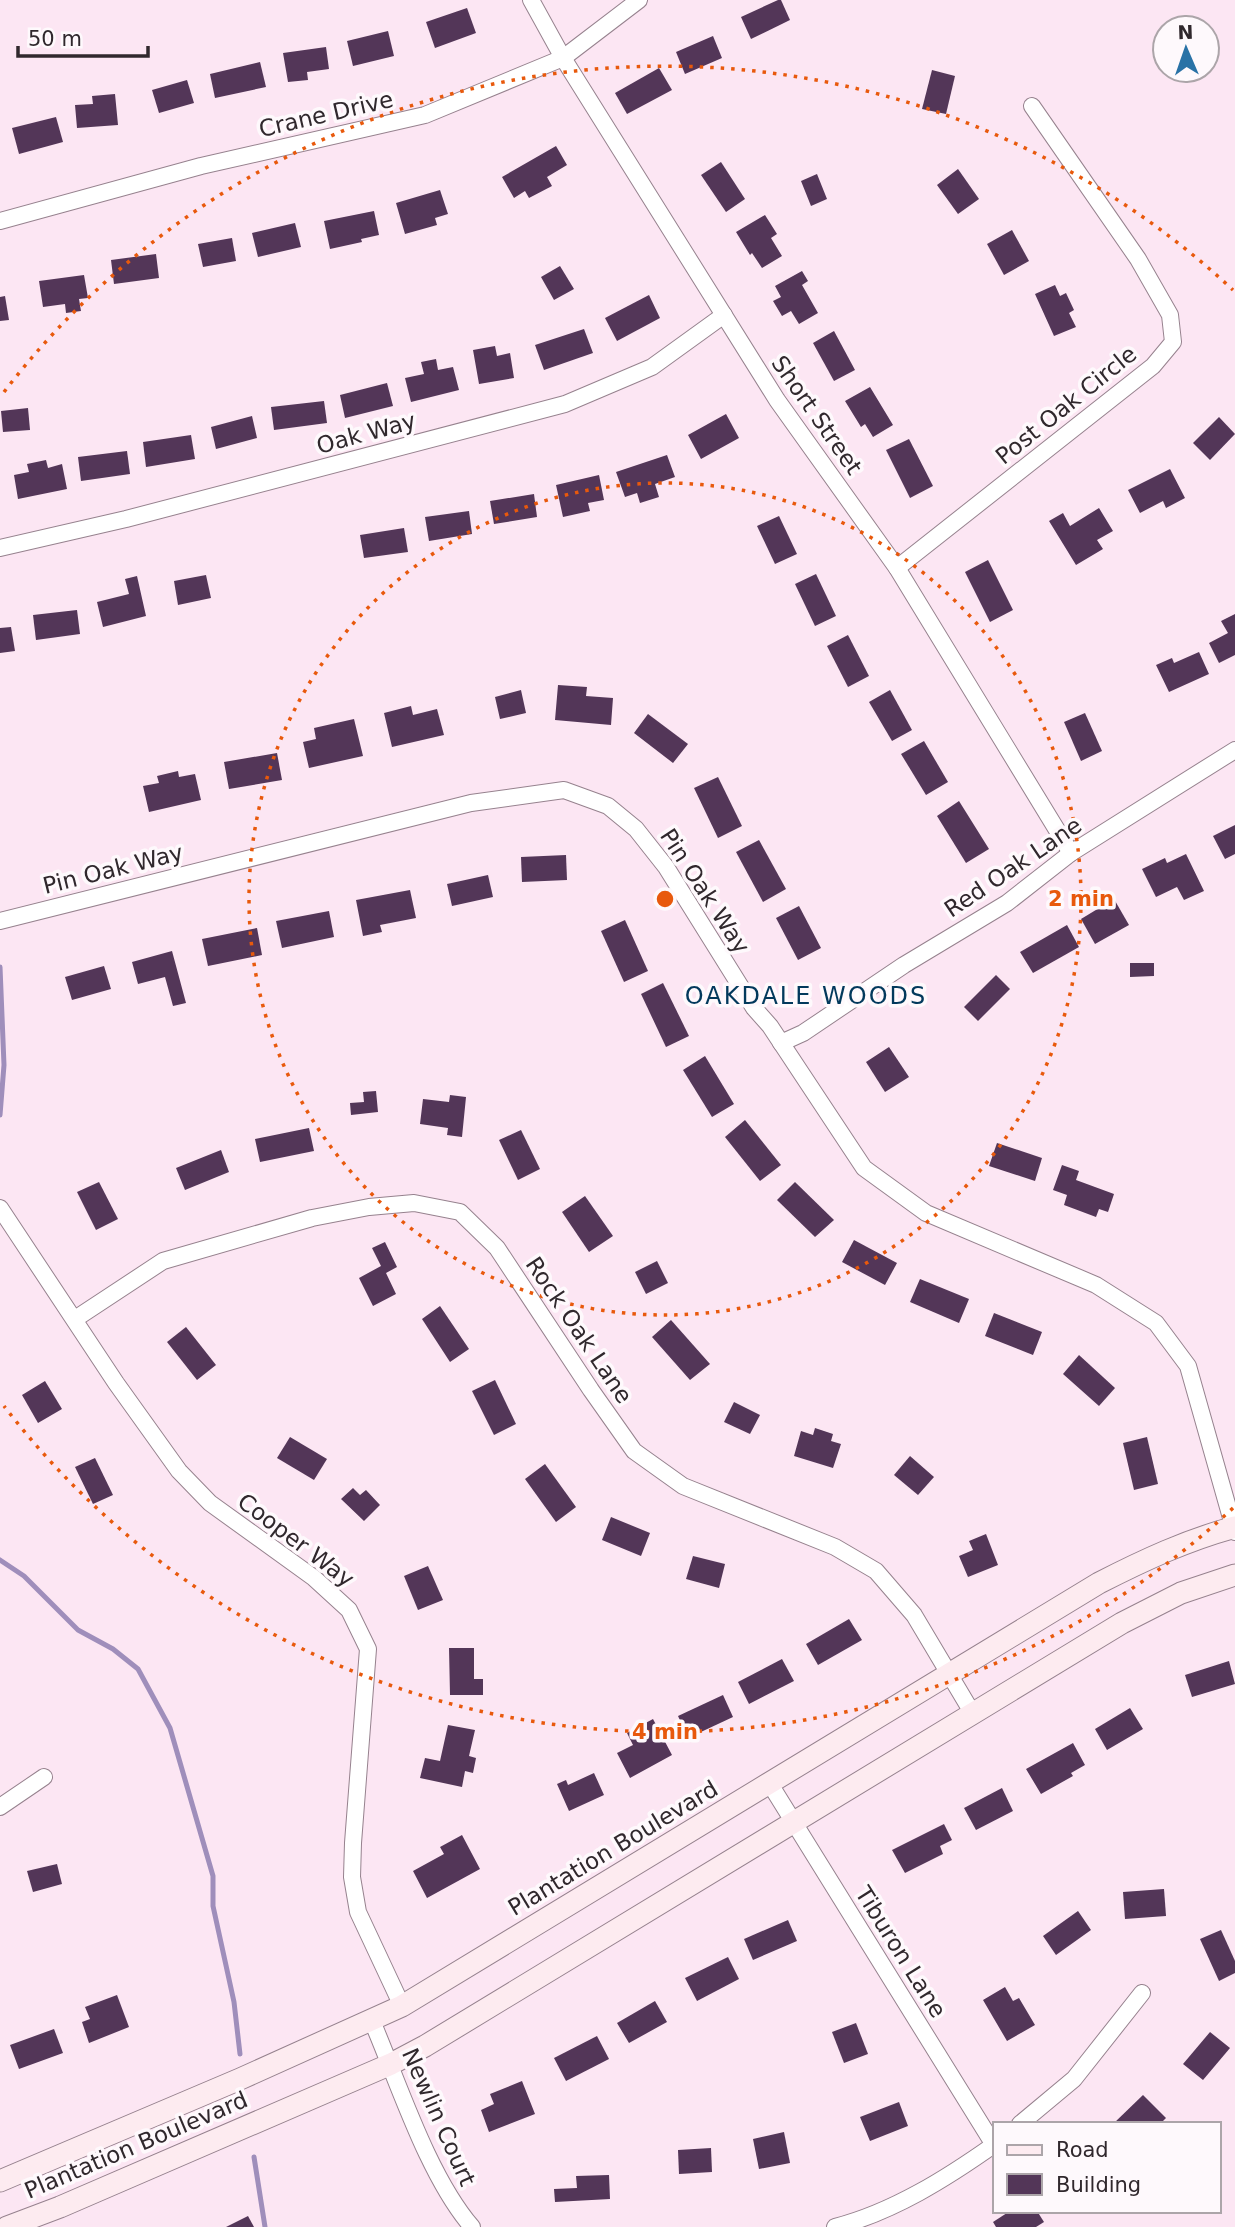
<svg xmlns="http://www.w3.org/2000/svg" width="1235" height="2227" font-family="'DejaVu Sans',sans-serif">
<style>
.lines{fill:none;stroke-linecap:round;stroke-linejoin:round}
.stream{stroke:#9f8ebb;stroke-width:5}
.building{fill:#533658}
.street-casing{stroke:#96828e;stroke-width:18}
.secondary-casing{stroke:#96828e;stroke-width:23}
.street{stroke:#fff;stroke-width:16}
.secondary{stroke:#fdebf0;stroke-width:21}
.ring{fill:none;stroke:#e8590c;stroke-width:3.5;stroke-dasharray:3.5 7}
.labels{text-anchor:middle;dominant-baseline:central;stroke-width:7;stroke-linejoin:round;paint-order:stroke}
.street-label{font-size:23px;fill:#30282d;stroke:#fef9fc}
.neighbourhood-label{font-size:24px;letter-spacing:2px;fill:#02395c;stroke:#fef9fc}
.centre{fill:#e8590c;stroke:#fef9fc;stroke-width:3.5}
.ring-label{font-size:21px;text-anchor:middle;font-weight:bold;fill:#e8590c;stroke:#fef9fc;stroke-width:7;stroke-linejoin:round;paint-order:stroke}
</style>
<rect width="100%" height="100%" fill="#fce6f3"/>
<g class="lines">
<g class="stream">
<polyline points="0,967 4,1065 0,1115"/>
<polyline points="0,1560 24,1576 78,1630 113,1649 138,1669 170,1728 213,1876 213,1906 234,2002 240,2054"/>
<polyline points="254,2157 265,2227"/>
</g>
</g>
<g class="building">
<polygon points="778,0 781,0 790,20 751,39 741,17"/>
<polygon points="467,8 476,33 435,48 426,22"/>
<polygon points="388,31 394,56 353,66 347,41"/>
<polygon points="713,36 722,58 685,74 676,52"/>
<polygon points="326,47 329,69 307,72 308,80 288,82 283,53"/>
<polygon points="260,62 266,87 215,98 210,74"/>
<polygon points="659,68 672,90 627,114 615,93"/>
<polygon points="932,70 955,76 946,114 922,109"/>
<polygon points="187,80 194,103 159,113 152,90"/>
<polygon points="115,94 118,125 77,128 75,105 93,104 92,96"/>
<polygon points="56,117 63,142 19,154 12,128"/>
<polygon points="556,146 567,165 547,177 552,186 529,198 525,191 514,198 502,177"/>
<polygon points="721,162 745,199 726,212 701,175"/>
<polygon points="958,169 979,199 958,214 937,185"/>
<polygon points="817,174 827,199 811,206 801,181"/>
<polygon points="440,190 448,214 435,218 437,225 405,234 396,203"/>
<polygon points="374,211 379,235 361,239 362,242 330,249 324,221"/>
<polygon points="765,215 777,234 771,238 782,256 762,268 752,253 750,255 736,232"/>
<polygon points="295,223 301,247 258,257 252,233"/>
<polygon points="1012,230 1029,261 1004,275 987,244"/>
<polygon points="232,238 236,261 203,267 198,244"/>
<polygon points="156,254 159,278 114,284 111,260"/>
<polygon points="560,266 574,289 554,300 541,277"/>
<polygon points="802,271 808,281 802,285 818,313 799,324 791,311 782,316 773,301 781,297 775,286"/>
<polygon points="84,275 88,298 79,299 81,311 66,313 65,304 43,307 39,281"/>
<polygon points="1055,285 1060,296 1066,293 1074,310 1069,313 1076,327 1054,336 1035,294"/>
<polygon points="649,295 660,318 617,341 605,318"/>
<polygon points="5,296 9,320 0,321 0,297"/>
<polygon points="584,329 593,353 544,370 535,345"/>
<polygon points="834,331 855,370 834,381 813,343"/>
<polygon points="495,346 497,356 510,353 514,378 479,384 473,350"/>
<polygon points="436,359 438,370 453,367 459,390 411,402 405,378 424,374 421,362"/>
<polygon points="387,383 393,406 345,418 340,395"/>
<polygon points="870,387 893,425 873,437 865,424 861,427 845,401"/>
<polygon points="324,401 327,423 274,430 271,407"/>
<polygon points="28,408 30,430 3,432 1,411"/>
<polygon points="726,414 739,438 701,459 688,435"/>
<polygon points="252,416 257,438 216,449 211,427"/>
<polygon points="1219,417 1235,434 1210,460 1193,443"/>
<polygon points="191,435 195,459 146,467 143,442"/>
<polygon points="909,439 933,486 910,498 886,450"/>
<polygon points="127,451 130,474 81,481 78,457"/>
<polygon points="667,455 675,477 655,484 659,497 640,503 637,493 625,497 616,472"/>
<polygon points="46,460 48,468 62,464 67,489 18,499 14,475 29,472 27,464"/>
<polygon points="1170,469 1185,498 1166,508 1163,501 1140,513 1128,490"/>
<polygon points="599,475 604,500 588,503 590,511 563,517 556,485"/>
<polygon points="534,494 537,517 494,524 490,501"/>
<polygon points="1099,508 1113,531 1097,540 1103,549 1076,565 1049,521 1063,513 1070,526"/>
<polygon points="469,511 472,534 429,541 425,517"/>
<polygon points="779,516 797,554 775,564 757,526"/>
<polygon points="404,528 408,552 364,558 360,535"/>
<polygon points="988,560 1013,610 990,622 965,572"/>
<polygon points="816,574 836,616 815,626 795,584"/>
<polygon points="206,575 211,598 178,605 174,581"/>
<polygon points="137,576 146,616 103,627 97,602 129,594 125,579"/>
<polygon points="77,610 80,634 36,640 33,615"/>
<polygon points="1235,614 1235,655 1219,663 1209,643 1228,633 1221,621"/>
<polygon points="11,627 15,651 0,653 0,628"/>
<polygon points="848,635 869,676 848,687 827,646"/>
<polygon points="1199,652 1209,674 1169,692 1156,665 1172,658 1174,663"/>
<polygon points="558,685 587,687 586,696 613,698 611,725 555,720"/>
<polygon points="521,690 526,713 500,719 495,697"/>
<polygon points="890,690 912,730 892,741 869,702"/>
<polygon points="411,706 413,715 437,709 444,735 392,747 384,713"/>
<polygon points="1085,713 1102,751 1081,761 1064,722"/>
<polygon points="648,714 688,744 673,763 634,733"/>
<polygon points="354,719 363,756 309,768 303,742 316,739 314,728"/>
<polygon points="924,741 948,782 926,795 901,754"/>
<polygon points="277,753 282,780 229,789 224,762"/>
<polygon points="178,771 179,777 195,774 201,800 149,812 143,786 159,783 157,776"/>
<polygon points="718,777 742,826 718,838 694,788"/>
<polygon points="959,801 989,849 966,863 937,816"/>
<polygon points="1235,825 1235,854 1225,859 1213,836"/>
<polygon points="759,840 786,889 763,902 736,852"/>
<polygon points="1186,854 1204,891 1184,900 1177,887 1156,897 1142,869 1165,858 1167,863"/>
<polygon points="566,855 567,880 522,882 521,857"/>
<polygon points="488,875 493,897 452,906 447,884"/>
<polygon points="410,890 416,918 380,925 382,932 363,936 356,900"/>
<polygon points="1114,899 1129,925 1095,944 1081,919"/>
<polygon points="799,906 821,948 798,960 776,918"/>
<polygon points="329,911 334,937 282,948 276,921"/>
<polygon points="625,920 648,971 624,982 601,931"/>
<polygon points="1067,925 1079,947 1033,973 1020,952"/>
<polygon points="257,928 262,955 208,966 202,939"/>
<polygon points="172,951 186,1003 173,1006 165,977 138,984 132,962"/>
<polygon points="1130,963 1154,963 1154,976 1130,977"/>
<polygon points="104,966 111,989 72,1000 65,977"/>
<polygon points="996,975 1010,989 978,1021 964,1007"/>
<polygon points="663,983 689,1036 666,1047 641,994"/>
<polygon points="889,1047 909,1077 885,1092 866,1062"/>
<polygon points="705,1056 734,1104 712,1117 683,1070"/>
<polygon points="376,1091 378,1112 351,1115 350,1103 364,1102 363,1092"/>
<polygon points="450,1095 466,1097 462,1137 447,1135 448,1128 420,1124 423,1099 449,1102"/>
<polygon points="745,1120 781,1165 760,1181 725,1137"/>
<polygon points="309,1128 314,1151 260,1162 255,1139"/>
<polygon points="521,1130 540,1169 518,1180 499,1140"/>
<polygon points="997,1143 1042,1158 1035,1181 989,1166"/>
<polygon points="221,1150 229,1172 185,1190 176,1168"/>
<polygon points="1062,1165 1079,1171 1076,1180 1114,1194 1108,1212 1099,1209 1096,1217 1064,1205 1067,1195 1053,1190"/>
<polygon points="99,1182 118,1219 96,1230 77,1192"/>
<polygon points="795,1182 834,1220 815,1237 777,1200"/>
<polygon points="585,1196 613,1236 589,1252 562,1212"/>
<polygon points="854,1240 897,1263 885,1285 842,1262"/>
<polygon points="385,1242 397,1267 386,1273 396,1294 373,1306 359,1278 381,1266 372,1248"/>
<polygon points="657,1261 668,1283 646,1294 635,1272"/>
<polygon points="920,1279 969,1299 959,1323 910,1302"/>
<polygon points="440,1306 469,1349 450,1362 422,1319"/>
<polygon points="994,1313 1042,1332 1033,1355 985,1336"/>
<polygon points="671,1320 710,1364 690,1380 652,1337"/>
<polygon points="186,1327 216,1365 197,1380 167,1342"/>
<polygon points="1079,1355 1115,1388 1099,1406 1063,1374"/>
<polygon points="495,1380 516,1424 494,1435 472,1391"/>
<polygon points="45,1381 62,1409 38,1423 22,1395"/>
<polygon points="734,1402 760,1415 750,1434 724,1422"/>
<polygon points="815,1428 833,1434 831,1441 841,1444 833,1468 794,1456 801,1431 813,1435"/>
<polygon points="290,1437 327,1459 314,1480 277,1458"/>
<polygon points="1147,1437 1158,1484 1134,1490 1123,1443"/>
<polygon points="910,1456 934,1477 918,1495 894,1475"/>
<polygon points="95,1458 113,1495 93,1504 75,1467"/>
<polygon points="545,1464 576,1507 556,1522 525,1479"/>
<polygon points="353,1488 360,1495 366,1490 380,1505 364,1521 341,1499"/>
<polygon points="611,1517 650,1533 641,1556 602,1540"/>
<polygon points="986,1534 998,1565 968,1577 959,1556 973,1550 969,1541"/>
<polygon points="693,1556 725,1564 719,1588 686,1579"/>
<polygon points="428,1566 443,1600 418,1610 404,1576"/>
<polygon points="849,1619 862,1640 818,1665 806,1644"/>
<polygon points="449,1648 474,1648 474,1679 483,1679 483,1695 450,1695"/>
<polygon points="782,1659 794,1681 749,1704 738,1682"/>
<polygon points="1229,1661 1235,1684 1192,1697 1185,1675"/>
<polygon points="723,1695 733,1717 688,1738 678,1716"/>
<polygon points="1130,1708 1143,1729 1107,1750 1095,1729"/>
<polygon points="653,1719 672,1755 630,1778 617,1753 633,1745 627,1733"/>
<polygon points="448,1725 475,1730 469,1756 476,1758 473,1773 465,1771 462,1787 420,1778 425,1758 440,1761"/>
<polygon points="1073,1743 1085,1765 1071,1773 1073,1776 1041,1794 1026,1769"/>
<polygon points="594,1773 604,1795 569,1811 557,1784 566,1780 568,1785"/>
<polygon points="1002,1788 1013,1811 976,1830 964,1808"/>
<polygon points="944,1824 952,1840 940,1846 943,1854 905,1873 892,1850"/>
<polygon points="462,1835 480,1869 427,1898 413,1871 444,1854 440,1847"/>
<polygon points="57,1864 62,1884 33,1892 27,1871"/>
<polygon points="1164,1889 1166,1916 1125,1919 1123,1892"/>
<polygon points="1078,1911 1091,1930 1056,1955 1043,1936"/>
<polygon points="788,1920 797,1941 753,1960 744,1939"/>
<polygon points="1221,1930 1235,1961 1235,1973 1219,1981 1200,1939"/>
<polygon points="728,1957 739,1979 697,2001 685,1978"/>
<polygon points="1005,1987 1013,2001 1019,1998 1035,2025 1007,2041 983,2000"/>
<polygon points="117,1995 129,2027 89,2043 82,2022 90,2019 85,2007"/>
<polygon points="655,2001 667,2022 629,2043 617,2023"/>
<polygon points="856,2023 868,2054 844,2063 832,2032"/>
<polygon points="54,2029 63,2053 19,2069 10,2045"/>
<polygon points="1210,2032 1230,2048 1203,2080 1183,2064"/>
<polygon points="597,2036 609,2059 566,2081 554,2058"/>
<polygon points="522,2081 535,2114 489,2132 481,2110 494,2104 490,2094"/>
<polygon points="1143,2095 1166,2118 1160,2124 1113,2124"/>
<polygon points="899,2102 908,2126 870,2141 860,2117"/>
<polygon points="784,2132 790,2163 759,2169 753,2139"/>
<polygon points="711,2148 712,2172 679,2174 678,2150"/>
<polygon points="609,2175 610,2199 555,2202 554,2189 577,2188 576,2176"/>
<polygon points="1010,2211 1037,2211 1044,2222 1036,2227 996,2227 993,2222"/>
<polygon points="248,2216 254,2227 226,2227"/>
</g>
<g class="lines">
<g class="street-casing">
<g id="street">
<polyline points="531,0 563,58 777,400 897,568 1071,853"/>
<polyline points="0,221 201,166 425,115 563,58 639,0"/>
<polyline points="0,548 126,519 565,404 652,367 724,315"/>
<polyline points="897,568 1153,366 1173,342 1170,315 1138,259 1032,106"/>
<polyline points="0,921 471,803 564,790 608,806 636,829 666,867 754,1008 770,1026 864,1168 926,1213 1096,1285 1156,1323 1188,1366 1235,1532"/>
<polyline points="781,1043 803,1033 904,965 1007,903 1071,853 1235,750"/>
<polyline points="0,1208 116,1383 179,1471 210,1503 314,1578 349,1610 368,1649 353,1843 352,1877 358,1912 402,2006"/>
<polyline points="75,1319 163,1261 312,1218 369,1207 414,1203 460,1212 497,1248 591,1390 634,1451 683,1486 835,1547 876,1571 914,1615 973,1714"/>
<polyline points="770,1784 994,2145"/>
<polyline points="0,1807 44,1777"/>
<path d="M372,2021C399,2084 428,2176 472,2227"/>
<polyline points="1020,2124 1074,2079 1142,1993"/>
<path d="M835,2227C893,2212 947,2178 995,2144"/>
</g>
</g>
<g class="secondary-casing">
<g id="secondary">
<path d="M0,2181L240,2079L402,2006L1099,1583C1144,1560 1187,1540 1235,1527"/>
<polyline points="7,2227 60,2207 391,2064 425,2046 1122,1623 1181,1593 1235,1575"/>
</g>
</g>
<use href="#street" class="street"/>
<use href="#secondary" class="secondary"/>
</g>
<g class="ring">
<circle cx="665" cy="899" r="416"/>
<path d="M1233 1508A833 833 0 0 1 4 1406M4 392A833 833 0 0 1 1233 290"/>
</g>
<g class="labels">
<g class="street-label">
<text transform="translate(326 114) rotate(-13)">Crane Drive</text>
<text transform="translate(1066 405) rotate(-39)">Post Oak Circle</text>
<text transform="translate(817 415) rotate(55)">Short Street</text>
<text transform="translate(366 433) rotate(-15)">Oak Way</text>
<text transform="translate(1013 867) rotate(-34)">Red Oak Lane</text>
<text transform="translate(113 869) rotate(-14)">Pin Oak Way</text>
<text transform="translate(705 891) rotate(57)">Pin Oak Way</text>
<text transform="translate(579 1330) rotate(56)">Rock Oak Lane</text>
<text transform="translate(296 1540) rotate(37)">Cooper Way</text>
<text transform="translate(613 1848) rotate(-31)">Plantation Boulevard</text>
<text transform="translate(901 1952) rotate(58)">Tiburon Lane</text>
<text transform="translate(439 2117) rotate(66)">Newlin Court</text>
<text transform="translate(136 2145) rotate(-23)">Plantation Boulevard</text>
</g>
<g class="neighbourhood-label">
<text x="806" y="996">OAKDALE WOODS</text>
</g>
</g>
<circle cx="665" cy="899" r="10" class="centre"/>
<g class="ring-label">
<text x="1081" y="906">2 min</text>
<text x="665" y="1739">4 min</text>
</g>
<rect x="993" y="2122" width="228" height="91" fill="#fef9fc" stroke="#aca5a9" stroke-width="2"/>
<rect x="1007" y="2145" width="35" height="10" fill="#fdebf0" stroke="#aca5a9" stroke-width="2"/>
<text x="1056" y="2157" font-size="21" fill="#30282d">Road</text>
<rect x="1007" y="2174" width="35" height="21" fill="#533658" stroke="#aca5a9" stroke-width="2"/>
<text x="1056" y="2192" font-size="21" fill="#30282d">Building</text>
<g transform="translate(1186 49) rotate(358)"><circle r="33" fill="#fef9fc" stroke="#aca5a9" stroke-width="2"/>
<path d="M0-5L12 26L0 18L-12 26Z" fill="#2972a6"/>
<text y="-10" font-size="19" font-weight="bold" text-anchor="middle" fill="#30282d">N</text>
</g>
<path d="M18 46v10h130v-10" fill="none" stroke="#30282d" stroke-width="3.5"/>
<text x="28" y="46" font-size="21" fill="#30282d" stroke="#fef9fc" stroke-width="5" paint-order="stroke">50 m</text>
</svg>
